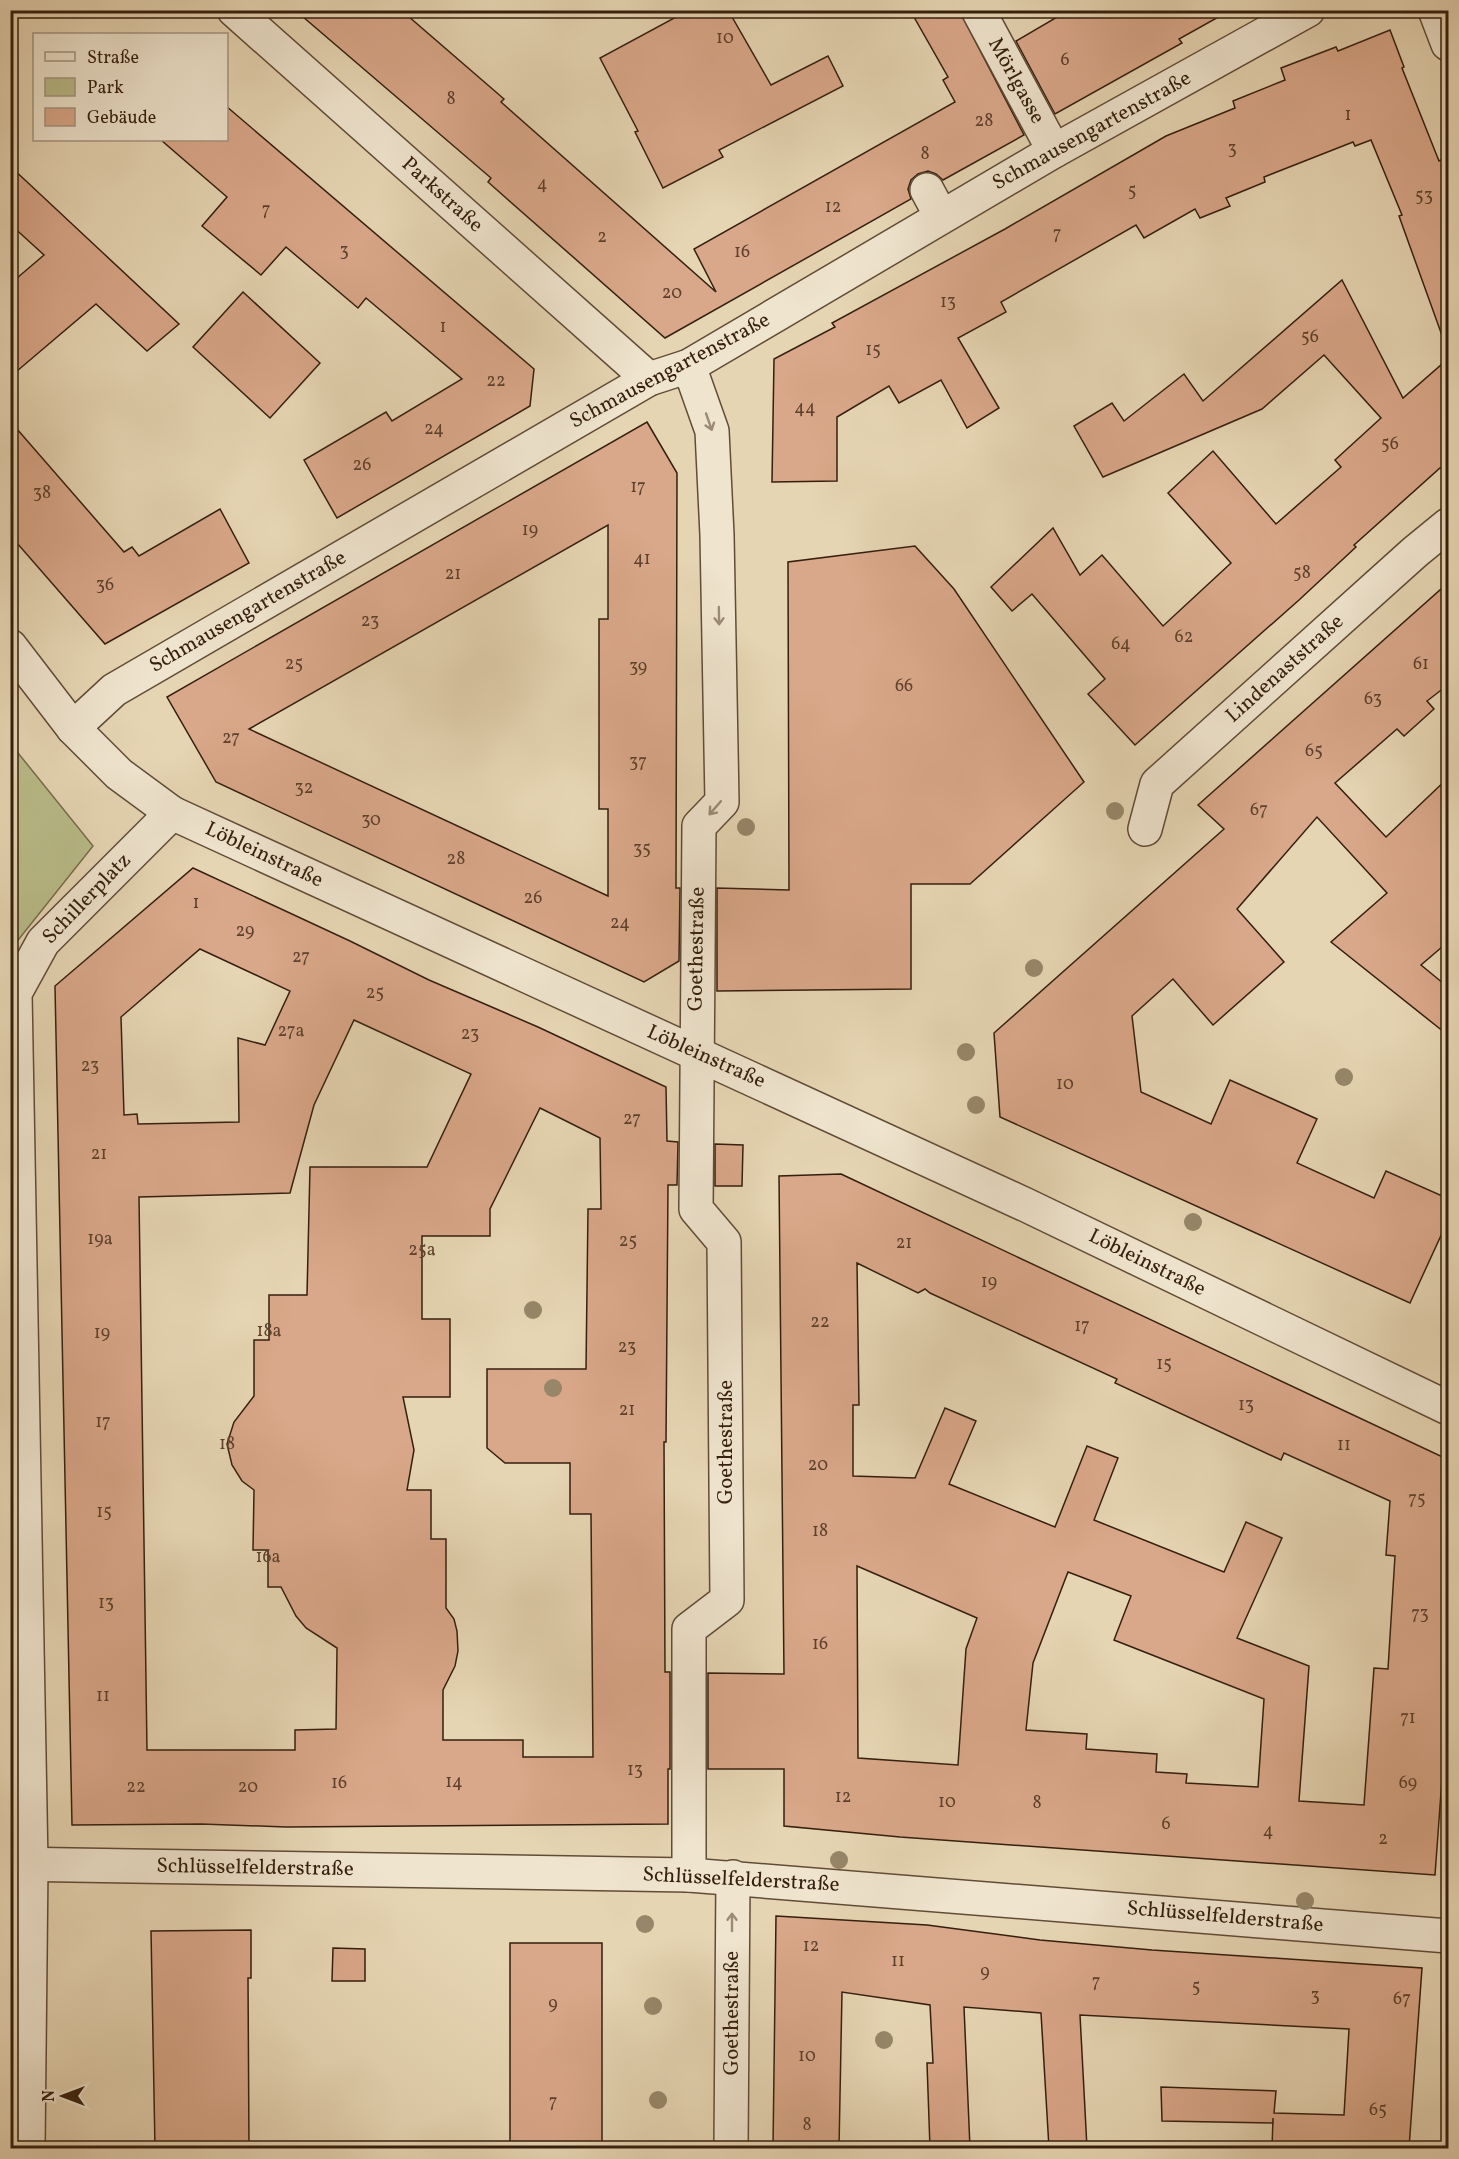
<svg xmlns="http://www.w3.org/2000/svg" width="1459" height="2159" font-family="Vollkorn,serif">
<style>
.green{fill:#b9bc89;stroke:#776e4c;stroke-width:1.5}
.building{fill:#d9a789;stroke:#351f0e;stroke-width:1.5;fill-rule:evenodd}
.lines{fill:none;stroke-linecap:round;stroke-linejoin:round}
.minor-casing{stroke:#614c37;stroke-width:36}
.minor{stroke:#efe4ce;stroke-width:33}
.tree{fill:#978669}
.oneway{stroke:#9b8b78}
.labels{text-anchor:middle;dominant-baseline:central;stroke-width:5;stroke-linejoin:round;paint-order:stroke}
.number-label{font-size:18px;fill:#5e412d}
.street-label{font-size:21px;fill:#351f0e;stroke:#efe4ce}
</style>
<rect width="100%" height="100%" fill="#e6d5b3"/>
<filter id="stains"><feTurbulence type="fractalNoise" baseFrequency=".00333" numOctaves="4"/><feColorMatrix values="0 0 0 0 .2 0 0 0 0 .09 0 0 0 0 .02 0 0 0 .5 -.17"/></filter>
<radialGradient id="worn" r=".72"><stop offset=".6" stop-color="#630" stop-opacity="0"/><stop offset="1" stop-color="#630" stop-opacity=".3"/></radialGradient>
<polygon class="green" points="10,743 93,846 11,949 10,949"/>
<g class="building">
<polygon points="295,10 401,10 504,99 501,102 716,292 694,249 955,102 943,80 948,77 910,10 959,10 1024,135 943,180 936,174 928,171 918,174 911,180 908,189 911,199 665,338 488,182 491,178"/>
<polygon points="689,10 728,10 771,85 828,56 843,86 719,150 723,157 663,188 635,132 638,131 600,58"/>
<polygon points="1069,10 1231,10 1179,39 1182,43 1055,114 1016,41"/>
<polygon points="1390,30 1404,67 1402,68 1439,161 1449,156 1449,340 1444,341 1399,216 1402,215 1371,140 1355,146 1353,142 1264,177 1265,182 1226,198 1230,206 1200,218 1195,209 1144,238 1136,225 1001,302 1006,312 958,338 999,408 967,428 941,380 899,403 889,386 837,417 837,481 772,482 774,359 835,327 832,323 1005,229 1166,136 1235,108 1233,101 1285,80 1281,68 1336,47 1338,51"/>
<polygon points="226,106 534,369 530,406 337,518 304,460 386,412 392,421 462,379 366,298 358,308 286,247 261,275 202,226 227,197 161,140 226,140"/>
<polygon points="10,166 102,252 179,324 147,351 96,304 10,377 10,284 44,255 10,224"/>
<polygon points="1342,280 1403,398 1449,358 1449,466 1440,468 1354,545 1356,547 1299,600 1135,745 1088,694 1105,679 1032,594 1012,611 991,587 1053,528 1080,575 1102,555 1163,626 1231,563 1168,493 1213,451 1276,524 1341,467 1335,460 1381,418 1324,355 1262,409 1103,477 1074,426 1112,403 1124,421 1184,374 1203,401"/>
<polygon points="243,292 320,363 270,418 193,347"/>
<polygon points="10,421 124,552 132,547 139,556 220,509 249,563 105,644 10,535"/>
<path d="M647,422L677,473L676,888H680L679,961L644,982L216,782L167,697ZM608,525V619H599V809H608V896L249,729Z"/>
<polygon points="915,546 954,589 1084,782 970,884 911,884 911,989 717,991 717,888 789,890 788,562"/>
<polygon points="1449,582 1449,684 1427,701 1434,709 1404,736 1397,729 1335,783 1386,837 1449,777 1449,941 1421,965 1449,988 1449,1036 1331,942 1387,893 1317,817 1237,909 1284,962 1213,1025 1173,979 1132,1016 1141,1092 1211,1124 1230,1080 1317,1119 1297,1163 1374,1198 1386,1171 1449,1199 1449,1218 1410,1303 1000,1117 994,1033 1224,829 1198,805"/>
<path d="M193,868L350,941L429,980L538,1027L666,1087L667,1141L678,1142L677,1185H668L666,1442H664L665,1672H670V1769H668V1824L286,1827L201,1824L72,1825L55,986ZM200,949L290,991L265,1045L238,1038L239,1122L138,1124L137,1114L124,1115L121,1017ZM354,1020L471,1074L427,1167H310L307,1295H269V1340H254V1396L234,1422L227,1444L232,1465L242,1481L254,1490L253,1550H268V1587H281L296,1616L306,1628L337,1648L336,1729L295,1730V1750H147L139,1197L290,1193L314,1105ZM540,1108L600,1138L601,1209H588L586,1369H487V1448L505,1463H570V1514H591L593,1757H523V1740H443V1690L455,1666L458,1651L457,1631L454,1619L446,1608V1539H431V1490H407L414,1450L403,1397H450V1319H422V1236H490V1209Z"/>
<polygon points="715,1144 743,1145 742,1186 715,1186"/>
<path d="M841,1174L1449,1460V1682L1435,1875L900,1837L784,1826V1769H708V1673L784,1674L779,1176ZM857,1263L918,1293L925,1289L930,1293L1117,1379L1115,1383L1281,1460L1284,1453L1390,1501L1386,1555L1395,1556L1388,1669L1374,1668L1364,1805L1299,1801L1309,1666L1237,1638L1282,1538L1246,1522L1224,1572L1094,1520L1118,1458L1087,1446L1055,1527L949,1484L976,1421L945,1408L915,1478L853,1476V1405H859ZM857,1566L977,1618L966,1649L958,1765L858,1758ZM1068,1572L1131,1596L1114,1640L1264,1699L1258,1787L1186,1783L1187,1774L1156,1772L1157,1754L1086,1749L1087,1734L1026,1730L1033,1663Z"/>
<polygon points="776,1916 927,1925 1040,1940 1152,1950 1422,1968 1409,2148 1272,2148 1273,2118 1273,2123 1162,2121 1161,2087 1276,2091 1274,2113 1344,2115 1349,2029 1080,2015 1087,2148 1049,2148 1041,2013 964,2007 970,2148 930,2148 927,2063 933,2063 930,2005 842,1992 839,2148 773,2148"/>
<polygon points="251,1930 251,1978 248,1978 249,2148 155,2148 151,1931"/>
<polygon points="510,1943 602,1943 602,2147 510,2148"/>
<polygon points="333,1948 365,1949 365,1981 332,1981"/>
</g>
<g class="lines">
<g class="minor-casing">
<g id="minor">
<polyline points="234,10 649,379"/>
<polyline points="978,10 1054,151"/>
<polyline points="1435,10 1448,44"/>
<polyline points="927,190 941,216"/>
<polyline points="10,646 73,728 119,774 172,813 1026,1205 1448,1408"/>
<polyline points="73,728 114,690 649,379 689,366 1054,151 1308,10"/>
<polyline points="1145,829 1157,784 1415,552 1448,525"/>
<polyline points="10,1864 689,1875 1448,1936"/>
<polyline points="689,1875 689,1629 727,1600 724,1242 696,1209 699,826 722,802 717,535 712,431 689,366"/>
<polyline points="28,2148 31,1864 15,993 43,942 172,813"/>
<polyline points="731,2148 733,1877"/>
</g>
</g>
<use href="#minor" class="minor"/>
</g>
<g class="tree">
<circle cx="1115" cy="811" r="9"/>
<circle cx="746" cy="827" r="9"/>
<circle cx="1034" cy="968" r="9"/>
<circle cx="966" cy="1052" r="9"/>
<circle cx="1344" cy="1077" r="9"/>
<circle cx="976" cy="1105" r="9"/>
<circle cx="1193" cy="1222" r="9"/>
<circle cx="533" cy="1310" r="9"/>
<circle cx="553" cy="1388" r="9"/>
<circle cx="839" cy="1860" r="9"/>
<circle cx="1305" cy="1901" r="9"/>
<circle cx="645" cy="1924" r="9"/>
<circle cx="653" cy="2006" r="9"/>
<circle cx="884" cy="2040" r="9"/>
<circle cx="658" cy="2100" r="9"/>
</g>
<defs><path id="oneway-shaft" d="M-6 0H5M1.5-3L5.5 0L1.5 3" fill="none" stroke-width="1.6" stroke-linecap="round" stroke-linejoin="round" transform="scale(1.5)"/></defs>
<g class="oneway">
<use href="#oneway-shaft" transform="translate(709 422) rotate(71)"/>
<use href="#oneway-shaft" transform="translate(719 616) rotate(89)"/>
<use href="#oneway-shaft" transform="translate(715 808) rotate(131)"/>
<use href="#oneway-shaft" transform="translate(732 1922) rotate(-90)"/>
</g>
<g class="labels">
<g class="number-label">
<text x="725" y="38">10</text>
<text x="1065" y="60">6</text>
<text x="451" y="99">8</text>
<text x="1348" y="115">1</text>
<text x="984" y="121">28</text>
<text x="1232" y="149">3</text>
<text x="925" y="154">8</text>
<text x="542" y="184">4</text>
<text x="1132" y="191">5</text>
<text x="1424" y="196">53</text>
<text x="833" y="207">12</text>
<text x="266" y="210">7</text>
<text x="1057" y="234">7</text>
<text x="602" y="237">2</text>
<text x="344" y="251">3</text>
<text x="742" y="252">16</text>
<text x="672" y="293">20</text>
<text x="948" y="302">13</text>
<text x="443" y="327">1</text>
<text x="1310" y="337">56</text>
<text x="873" y="350">15</text>
<text x="496" y="381">22</text>
<text x="805" y="408">44</text>
<text x="434" y="429">24</text>
<text x="1390" y="444">56</text>
<text x="362" y="465">26</text>
<text x="638" y="487">17</text>
<text x="42" y="493">38</text>
<text x="530" y="530">19</text>
<text x="642" y="559">41</text>
<text x="1302" y="573">58</text>
<text x="453" y="574">21</text>
<text x="105" y="585">36</text>
<text x="370" y="621">23</text>
<text x="1184" y="637">62</text>
<text x="1121" y="644">64</text>
<text x="294" y="664">25</text>
<text x="1421" y="664">61</text>
<text x="638" y="667">39</text>
<text x="904" y="686">66</text>
<text x="1373" y="699">63</text>
<text x="231" y="738">27</text>
<text x="1314" y="751">65</text>
<text x="638" y="762">37</text>
<text x="304" y="788">32</text>
<text x="1259" y="810">67</text>
<text x="371" y="820">30</text>
<text x="642" y="849">35</text>
<text x="456" y="859">28</text>
<text x="533" y="898">26</text>
<text x="196" y="903">1</text>
<text x="620" y="923">24</text>
<text x="245" y="931">29</text>
<text x="301" y="957">27</text>
<text x="375" y="993">25</text>
<text x="291" y="1031">27a</text>
<text x="470" y="1034">23</text>
<text x="90" y="1066">23</text>
<text x="1065" y="1084">10</text>
<text x="632" y="1119">27</text>
<text x="99" y="1154">21</text>
<text x="100" y="1239">19a</text>
<text x="628" y="1241">25</text>
<text x="904" y="1243">21</text>
<text x="422" y="1250">25a</text>
<text x="989" y="1282">19</text>
<text x="820" y="1322">22</text>
<text x="1082" y="1326">17</text>
<text x="269" y="1331">18a</text>
<text x="102" y="1333">19</text>
<text x="627" y="1347">23</text>
<text x="1164" y="1364">15</text>
<text x="1246" y="1405">13</text>
<text x="627" y="1410">21</text>
<text x="103" y="1422">17</text>
<text x="227" y="1444">18</text>
<text x="1344" y="1445">11</text>
<text x="818" y="1465">20</text>
<text x="1417" y="1499">75</text>
<text x="104" y="1512">15</text>
<text x="820" y="1531">18</text>
<text x="268" y="1557">16a</text>
<text x="106" y="1603">13</text>
<text x="1420" y="1614">73</text>
<text x="820" y="1644">16</text>
<text x="103" y="1696">11</text>
<text x="1408" y="1718">71</text>
<text x="635" y="1770">13</text>
<text x="454" y="1782">14</text>
<text x="339" y="1783">16</text>
<text x="1408" y="1783">69</text>
<text x="136" y="1787">22</text>
<text x="248" y="1787">20</text>
<text x="843" y="1797">12</text>
<text x="947" y="1802">10</text>
<text x="1037" y="1803">8</text>
<text x="1166" y="1824">6</text>
<text x="1268" y="1831">4</text>
<text x="1383" y="1839">2</text>
<text x="811" y="1946">12</text>
<text x="898" y="1961">11</text>
<text x="985" y="1972">9</text>
<text x="1096" y="1982">7</text>
<text x="1196" y="1987">5</text>
<text x="1315" y="1996">3</text>
<text x="1402" y="1999">67</text>
<text x="553" y="2004">9</text>
<text x="807" y="2056">10</text>
<text x="553" y="2102">7</text>
<text x="1378" y="2110">65</text>
<text x="807" y="2125">8</text>
</g>
<g class="street-label">
<text transform="translate(1016 81) rotate(61)">Mörlgasse</text>
<text transform="translate(1092 131) rotate(-29)">Schmausengartenstraße</text>
<text transform="translate(442 195) rotate(42)">Parkstraße</text>
<text transform="translate(670 371) rotate(-28)">Schmausengartenstraße</text>
<text transform="translate(248 612) rotate(-30)">Schmausengartenstraße</text>
<text transform="translate(1285 669) rotate(-42)">Lindenaststraße</text>
<text transform="translate(264 855) rotate(25)">Löbleinstraße</text>
<text transform="translate(87 899) rotate(-46)">Schillerplatz</text>
<text transform="translate(697 949) rotate(-89)">Goethestraße</text>
<text transform="translate(706 1057) rotate(24)">Löbleinstraße</text>
<text transform="translate(1147 1263) rotate(26)">Löbleinstraße</text>
<text transform="translate(726 1442) rotate(-90)">Goethestraße</text>
<text transform="translate(255 1868) rotate(1)">Schlüsselfelderstraße</text>
<text transform="translate(741 1880) rotate(3)">Schlüsselfelderstraße</text>
<text transform="translate(1225 1917) rotate(5)">Schlüsselfelderstraße</text>
<text transform="translate(732 2013) rotate(-90)">Goethestraße</text>
</g>
</g>
<rect width="1459" height="2159" fill="none" stroke="#e6d5b3" stroke-width="36"/>
<rect x="12" y="12" width="1435" height="2135" fill="none" stroke="#351f0e" stroke-width="3"/>
<rect x="18" y="18" width="1423" height="2123" fill="none" stroke="#351f0e" stroke-width="1.5"/>
<rect x="33" y="33" width="195" height="108" fill="#efe4ce" stroke="#a59581" stroke-width="1.5"/>
<rect x="45" y="52" width="30" height="9" fill="#efe4ce" stroke="#a59581" stroke-width="1.5"/>
<text x="87" y="63" font-size="18" fill="#351f0e">Straße</text>
<rect x="45" y="78" width="30" height="18" fill="#b9bc89" stroke="#a59581" stroke-width="1.5"/>
<text x="87" y="93" font-size="18" fill="#351f0e">Park</text>
<rect x="45" y="108" width="30" height="18" fill="#d9a789" stroke="#a59581" stroke-width="1.5"/>
<text x="87" y="123" font-size="18" fill="#351f0e">Gebäude</text>
<g transform="translate(63 2096) rotate(270)" stroke="#efe4ce" stroke-width="4.5" paint-order="stroke">
<path d="M0-4.5L10 22L0 15L-10 22Z" fill="#351f0e"/>
<text y="-9" font-size="16" font-weight="bold" text-anchor="middle" fill="#351f0e">N</text>
</g>
<rect width="100%" height="100%" filter="url(#stains)"/>
<rect width="100%" height="100%" fill="url(#worn)"/>
</svg>
